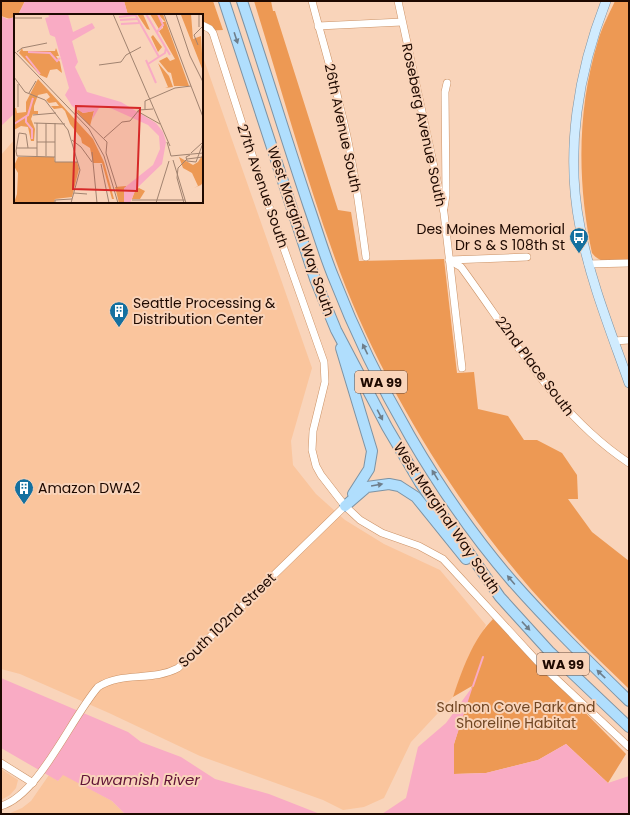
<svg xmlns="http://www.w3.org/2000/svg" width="630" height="815" font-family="Poppins,sans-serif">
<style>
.built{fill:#fac59d}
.green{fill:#ed9954}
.water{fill:#f9abc4}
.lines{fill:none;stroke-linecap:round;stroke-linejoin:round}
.stream{stroke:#f9abc4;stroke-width:2}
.minor-casing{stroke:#cb9266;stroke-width:8}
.major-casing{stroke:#7d93a4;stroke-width:10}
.highway-casing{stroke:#7d93a4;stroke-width:12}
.minor{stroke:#fff;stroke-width:7}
.major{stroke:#d0ebfe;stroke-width:9}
.highway{stroke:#b0defd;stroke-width:10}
.oneway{fill:#6e7e8b}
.labels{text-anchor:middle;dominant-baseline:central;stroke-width:4;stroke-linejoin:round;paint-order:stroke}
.shield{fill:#f9d4ba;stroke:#604638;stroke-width:1}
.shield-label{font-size:13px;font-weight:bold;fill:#1e0900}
.street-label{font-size:14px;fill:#1e0900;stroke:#f9d4ba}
.poi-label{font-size:14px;fill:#1e0900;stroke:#f9d4ba;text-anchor:start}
.park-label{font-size:14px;fill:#704623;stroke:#f9d4ba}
.water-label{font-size:15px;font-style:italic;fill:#611437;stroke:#f9d4ba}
.inset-river{fill:none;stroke:#f9abc4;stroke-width:2}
.inset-road{fill:none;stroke:#a18370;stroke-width:1}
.view{fill:#d62828;fill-opacity:0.15;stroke:#d62828;stroke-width:2}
.inset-edge{fill:none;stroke:#1e0900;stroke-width:2}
</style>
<rect width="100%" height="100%" fill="#f9d4ba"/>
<g class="built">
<polygon points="202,54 312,368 291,441 293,465 316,494 345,520 384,544 440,570 486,625 462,672 453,697 411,742 384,798 364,807 343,810 323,800 200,756 109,713 20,674 1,669 1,155 15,139 15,202 202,202"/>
<polygon points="1,769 18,780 16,788 10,795 1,800"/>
<polygon points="63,774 112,801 125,814 8,814 22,808 31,801 49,775 58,781"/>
</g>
<g class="green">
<polygon points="1,1 25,1 18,15 10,19 1,16"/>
<polygon points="124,1 213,1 223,30 202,31 202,15 128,15"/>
<path d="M254,1H271L273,11H275L338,210L351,212L359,261L444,259L457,373L474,372L478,409L508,416L524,440H537L562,453L577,475L578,499H568L592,532L629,561V689C591,652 552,615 518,574C446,488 379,376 340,272C307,183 282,91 254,1Z"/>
<path d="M615,1H629V262C615,262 601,265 592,253C577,183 577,109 598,41C602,27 609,14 615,1Z"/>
<path d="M493,619L626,754L608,783L566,744L538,760L486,773L454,774V744L472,686L453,697C462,670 473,639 493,619Z"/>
</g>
<g class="water">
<polygon points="25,1 124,1 128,15 18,15"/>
<polygon points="1,16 7,19 15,17 15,113 1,126"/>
<polygon points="1,678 128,732 141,742 181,757 215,779 269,794 320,814 125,814 112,801 63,775 58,781 1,748"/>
<polygon points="473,686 454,744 454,774 486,773 538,760 566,744 608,783 629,776 629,814 382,814 406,798 418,747 446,723"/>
</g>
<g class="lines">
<polyline class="stream" points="473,686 483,657"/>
<g class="minor-casing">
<g id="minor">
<path d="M312,1C321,36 332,71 340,107C353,156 359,206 366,257"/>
<polyline points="398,1 444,213 462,368"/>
<polyline points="202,25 210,29 213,33 265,195 324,362 325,382 313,431 312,450 316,466 321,475 345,506 360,520 382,533 419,546 443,559 537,661 629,747"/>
<polyline points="318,26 402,22"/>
<polyline points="444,208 446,195 445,92 447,83"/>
<path d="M449,260L461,267C512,336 556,415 629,463"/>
<polyline points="450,260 527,257"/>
<polyline points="588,264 629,263"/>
<polyline points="614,341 629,340"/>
<polyline points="1,763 33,783"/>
<path d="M1,806C39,795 71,718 98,687C122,671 152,682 178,668L345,506"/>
</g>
</g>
<g class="major-casing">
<path id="major" d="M606,1C578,72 565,152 580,227C590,280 611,332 629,383"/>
</g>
<g class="highway-casing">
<g id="highway">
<polyline points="224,1 315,279 336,330 387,427 420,483 500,597 549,651 629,727"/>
<path d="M242,1C265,69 286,139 309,207C317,230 324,254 333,276C375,384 437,494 512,581C549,623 589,662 629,701"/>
<polyline points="341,348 372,451 369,469 353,494"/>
<polyline points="345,506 367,487 389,484 399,486 416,497 466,559"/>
</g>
</g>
<use href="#minor" class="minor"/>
<use href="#major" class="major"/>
<use href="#highway" class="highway"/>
</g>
<defs><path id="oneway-solid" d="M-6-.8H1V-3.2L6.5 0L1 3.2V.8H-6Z"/></defs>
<g class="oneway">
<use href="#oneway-solid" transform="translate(236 38) rotate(72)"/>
<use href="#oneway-solid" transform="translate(365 349) rotate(-116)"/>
<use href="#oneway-solid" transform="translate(380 415) rotate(62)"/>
<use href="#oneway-solid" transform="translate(435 475) rotate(-122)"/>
<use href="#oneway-solid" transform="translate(377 485) rotate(-10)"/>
<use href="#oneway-solid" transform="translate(511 580) rotate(-130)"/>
<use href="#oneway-solid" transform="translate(526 626) rotate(47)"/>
<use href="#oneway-solid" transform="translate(601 674) rotate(-136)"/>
</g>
<defs>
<g id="bus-pin" transform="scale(1)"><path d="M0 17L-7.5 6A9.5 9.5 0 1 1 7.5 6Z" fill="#15709f" stroke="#f9d4ba"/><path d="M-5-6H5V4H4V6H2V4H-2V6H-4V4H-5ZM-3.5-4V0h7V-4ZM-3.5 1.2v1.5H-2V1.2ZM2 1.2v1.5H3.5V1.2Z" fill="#fff"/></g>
<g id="building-pin" transform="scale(1)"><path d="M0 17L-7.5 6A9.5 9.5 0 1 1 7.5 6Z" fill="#15709f" stroke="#f9d4ba"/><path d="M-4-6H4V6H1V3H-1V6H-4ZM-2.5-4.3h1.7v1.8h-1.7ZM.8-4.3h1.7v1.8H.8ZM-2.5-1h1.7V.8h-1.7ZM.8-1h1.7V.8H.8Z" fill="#fff"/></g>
</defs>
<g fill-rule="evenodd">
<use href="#bus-pin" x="579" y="237"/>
<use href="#building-pin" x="119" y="311"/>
<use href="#building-pin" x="24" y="488"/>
</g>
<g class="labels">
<g class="shield">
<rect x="355" y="371" width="52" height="22" rx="3"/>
<rect x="537" y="653" width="52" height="22" rx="3"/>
</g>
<g class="shield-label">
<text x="381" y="382">WA 99</text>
<text x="563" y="664">WA 99</text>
</g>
<g class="street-label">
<text transform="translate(424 125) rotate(78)">Roseberg Avenue South</text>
<text transform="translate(343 128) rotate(78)">26th Avenue South</text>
<text transform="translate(263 186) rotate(71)">27th Avenue South</text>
<text transform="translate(301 231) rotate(71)">West Marginal Way South</text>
<text transform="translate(535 366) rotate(53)">22nd Place South</text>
<text transform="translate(447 518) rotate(56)">West Marginal Way South</text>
<text transform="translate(227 620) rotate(-44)">South 102nd Street</text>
</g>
<g class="poi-label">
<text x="565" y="229" text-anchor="end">Des Moines Memorial<tspan x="565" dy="16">Dr S &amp; S 108th St</tspan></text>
<text x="133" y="303">Seattle Processing &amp;<tspan x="133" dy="16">Distribution Center</tspan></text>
<text x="38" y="488">Amazon DWA2</text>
</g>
<g class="park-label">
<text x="516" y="707">Salmon Cove Park and<tspan x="516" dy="16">Shoreline Habitat</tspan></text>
</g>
<g class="water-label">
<text x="140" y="779">Duwamish River</text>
</g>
</g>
<g transform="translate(14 14)">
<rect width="189" height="189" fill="#f9d4ba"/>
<path d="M123,0H129L136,16L133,15ZM136,0H143L149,10L147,15H145ZM144,0H149L175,72H160L157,59L154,58L145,47L153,43L156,47L161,45L145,17L149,14V8H151ZM177,0L179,25L187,22L189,57L167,1ZM139,21L148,33L144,38L137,23ZM8,34L9,37H41L42,34L45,42H42L46,48L48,59L43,55L36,56L33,64L26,61L5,39ZM144,49L155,62L159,73L151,74L154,73ZM24,65L79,125L90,148L100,185H98L88,149H79L76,134L68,129L67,124L56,110L51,97L48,94L40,95L37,92H45L42,88L35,89L32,86L36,83L33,79L24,81L20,92V97H24V100H19L17,105L21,115L20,127H17L14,113L7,112L0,116V94H2L3,99L12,98V88ZM64,95L69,99L80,97L76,112L63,98ZM189,140V168L187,171L180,174L184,172L178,159L169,154L165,143L179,151L184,148ZM4,143H40L41,148H63L65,155L58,183L41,185L40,189H0L3,180L4,159L0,152ZM112,172V185L110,189H105L101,173ZM125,174L131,177L126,185H118L121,176Z" fill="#ed9954"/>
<path d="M34,0H54L59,18L78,9L81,14L58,27L64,48L61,53L73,78L107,88L142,109L149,118L152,128L148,150L122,175L116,189H110V174L139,151L146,135L145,122L134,111L92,92L85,94L78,106L80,97L69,99L58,92L51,81L55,74L41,23L36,21L31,4L35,3Z" fill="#f9abc4"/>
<path class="inset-river" d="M121,0L145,43M132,0L156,41M105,3L121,1M106,6L123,5M107,10L125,9M143,18L149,11L144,0M14,38L36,39L43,47L46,44M12,42L26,60M132,46L142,69M134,50L151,39L152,34M12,103V108L18,115V125M0,110L14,101L19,84"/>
<path class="inset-road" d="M99,0L156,132M150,0L177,72M162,0L176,42L189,68M185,0V13M0,4H28M184,31L180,21L189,12M0,37L75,115L90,142L104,189M3,38L8,34L33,29M85,51L107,48L112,41L127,33M0,63L11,78L31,86L54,116L66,156L57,189M177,72L189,103M15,79L22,67M4,93V70M131,95V87L161,74L177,72M61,97L93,128L92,139L103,174M123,97L146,110M19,101L42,99M20,109L51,110M41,109V148H64M90,124L108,108L116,107L125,96L139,95M58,126L67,133L78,148M23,128H41M153,128L157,142L189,139M2,134H23M78,138L83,189M177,139L188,129M176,141L172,143L173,147L182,148L189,129M3,142L2,137L5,119L12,120L14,134M3,142L41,143M23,142V109M32,142V109M159,146L172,189M87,150L95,189M60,179L73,180M118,186H171M41,189V186L58,185M142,189L155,147M170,189L163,164L164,154L173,145L189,143"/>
<path class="view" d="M62,92L126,94L123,177L59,175Z"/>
<rect width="189" height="189" class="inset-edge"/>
</g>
<rect width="630" height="815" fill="none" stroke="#1e0900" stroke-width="4"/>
</svg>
